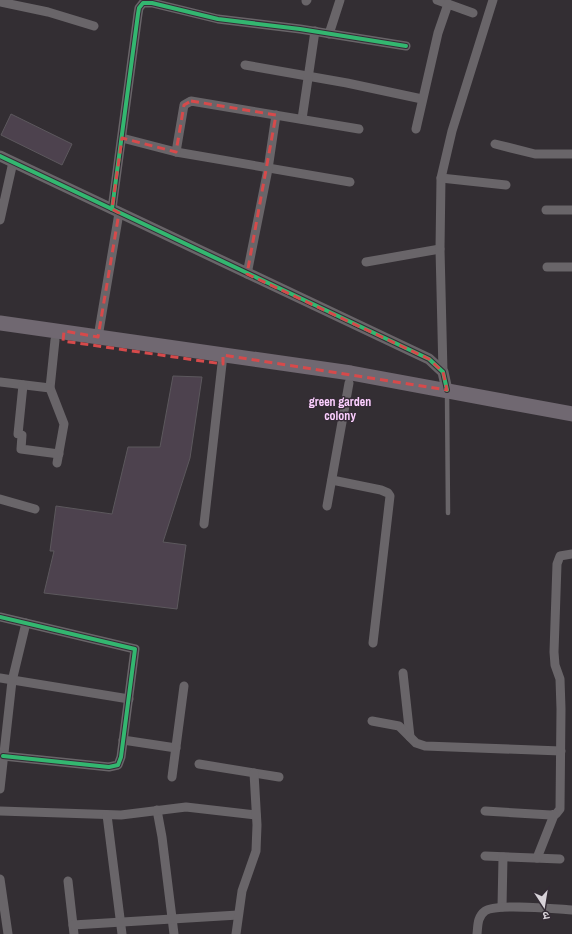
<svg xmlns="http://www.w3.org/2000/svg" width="572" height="934" font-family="'Archivo Narrow','Noto Sans Devanagari',sans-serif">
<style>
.building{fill:#4d424e;stroke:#5c585d}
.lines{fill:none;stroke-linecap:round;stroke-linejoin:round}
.service{stroke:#696569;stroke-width:4.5}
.minor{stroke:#696569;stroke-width:9}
.tertiary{stroke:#696569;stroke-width:11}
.trunk{stroke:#706871;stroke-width:15}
.cycleway-casing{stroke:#342c35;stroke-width:6}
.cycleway{stroke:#33b770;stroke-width:4}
.marked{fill:none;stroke:#d64a4b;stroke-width:3;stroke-dasharray:8 5;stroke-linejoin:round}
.labels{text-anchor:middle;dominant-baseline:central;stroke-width:3;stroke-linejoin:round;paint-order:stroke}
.neighbourhood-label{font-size:12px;font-weight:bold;fill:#fccfff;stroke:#342c35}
</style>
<rect width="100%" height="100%" fill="#332e33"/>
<g class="building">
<polygon points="11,114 72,144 62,165 1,135"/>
<polygon points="173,376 202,377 190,458 163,542 186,545 177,609 44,593 54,551 50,551 56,506 112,514 128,447 160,447"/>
</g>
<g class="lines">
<polyline class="service" points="447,392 448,513"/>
<g class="minor">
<polyline points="437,0 473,13"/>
<polyline points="306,1 307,0"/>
<polyline points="0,2 48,12 94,26"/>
<polyline points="329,34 340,0"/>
<polyline points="245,65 347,83 422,99"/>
<polyline points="302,119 315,31"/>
<polyline points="416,129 438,33 448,4"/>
<polyline points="122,138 176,152 350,182"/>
<polyline points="495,144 535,154 572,154"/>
<polyline points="176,152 184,105 191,101 359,129"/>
<polyline points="441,178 506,185"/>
<polyline points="112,209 138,14 139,8 143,3 152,3 218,19 300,29 406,46"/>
<polyline points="546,210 572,210"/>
<polyline points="0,220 13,162"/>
<polyline points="366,262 440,249"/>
<polyline points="547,267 572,267"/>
<polyline points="247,274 268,169 276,115"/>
<polyline points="98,337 119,213"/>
<polyline points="55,340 50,388 64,424 57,463"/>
<polyline points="443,372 440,249 441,178 452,131 493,0"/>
<polyline points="0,382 50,388"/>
<polyline points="23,385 18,434 22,435 21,449 59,454"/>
<polyline points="332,480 381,490 388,493 390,496 373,643"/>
<polyline points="0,499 35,509"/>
<polyline points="327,506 349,383"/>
<polyline points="204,524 223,355"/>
<polyline points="0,617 135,649 121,757 118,765 109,767 3,756"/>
<polyline points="403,673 410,737"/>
<polyline points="0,678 129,699"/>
<polyline points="372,721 399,726 416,743 425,746 561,751"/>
<polyline points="123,740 176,748"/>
<polyline points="199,764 279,777"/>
<polyline points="172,777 184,686"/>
<polyline points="0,789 12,681 26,623"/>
<polyline points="157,810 162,837 174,934"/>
<polyline points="0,811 121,815 186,807 256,815"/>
<polyline points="485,811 551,815 556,814 560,809 561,709 560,679 555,665 554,652 557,564 560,556 572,554"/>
<polyline points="107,815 122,934"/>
<polyline points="485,856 560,859"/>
<polyline points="537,858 554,815"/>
<polyline points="0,879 8,934"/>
<polyline points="68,881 74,934"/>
<polyline points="502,907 503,857"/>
<polyline points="73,925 238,915"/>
<polyline points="236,934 242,891 256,851 257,825 254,773"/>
<path d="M477,934C478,926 477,917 485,911C496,903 556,909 572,910"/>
</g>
<polyline class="tertiary" points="0,156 429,359 443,372 447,390"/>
<polyline class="trunk" points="0,323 351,373 572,414"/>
<g class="cycleway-casing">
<g id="cycleway">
<polyline points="0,156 429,359 443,372 447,390"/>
<polyline points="112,209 138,14 139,8 143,3 152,3 218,19 300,29 406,46"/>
<polyline points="0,617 135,649 121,757 118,765 109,767 3,756"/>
</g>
</g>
<use href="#cycleway" class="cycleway"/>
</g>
<path class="marked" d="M191,101L276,115L247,274L429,359L443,372L447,390L223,355V364L63,341L64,331L98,337L119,213L112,209L122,138L176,152L184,105Z"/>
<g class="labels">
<g class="neighbourhood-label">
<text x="340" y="402">green garden<tspan x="340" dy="14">colony</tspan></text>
</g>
</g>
<g transform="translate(544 906) rotate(168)" stroke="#342c35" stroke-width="3" paint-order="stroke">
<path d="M0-3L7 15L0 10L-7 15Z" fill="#d7d2d8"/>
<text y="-6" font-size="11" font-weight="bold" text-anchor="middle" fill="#d7d2d8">उ</text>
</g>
</svg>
